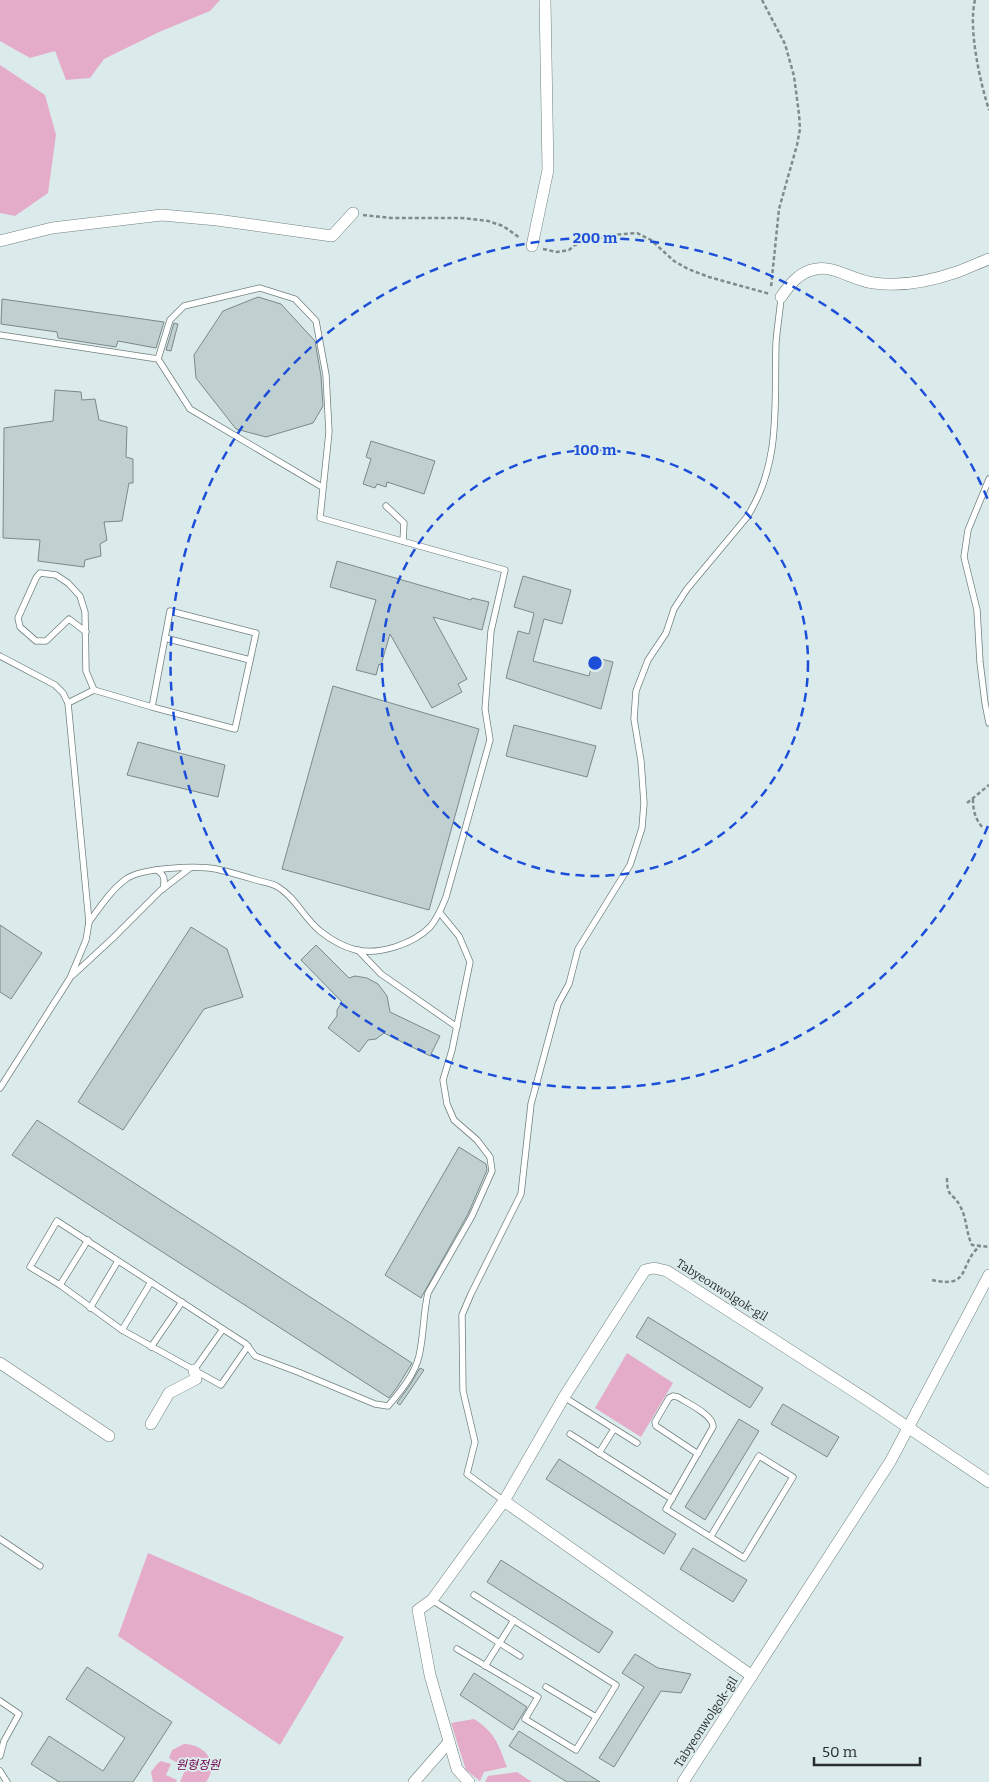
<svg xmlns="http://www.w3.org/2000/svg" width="989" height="1782" font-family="Bitter,'Noto Sans KR',serif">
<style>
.green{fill:#e5acc9}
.building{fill:#c0cfcf;stroke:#7b8989}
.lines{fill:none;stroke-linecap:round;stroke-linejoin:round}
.service-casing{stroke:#71807f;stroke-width:7}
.minor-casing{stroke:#71807f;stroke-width:12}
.path{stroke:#808b8b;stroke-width:2.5;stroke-dasharray:4 2.5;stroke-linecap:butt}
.service{stroke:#fff;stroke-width:5.5}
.minor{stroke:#fff;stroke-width:11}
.ring{fill:none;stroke:#1d4ed8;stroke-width:2.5;stroke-dasharray:9 6}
.labels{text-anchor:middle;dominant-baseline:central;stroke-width:4;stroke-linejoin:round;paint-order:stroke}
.street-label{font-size:12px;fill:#272d2c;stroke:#dbebeb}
.park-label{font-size:12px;font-style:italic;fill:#6e004b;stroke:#dbebeb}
.centre{fill:#1d4ed8;stroke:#dbebeb;stroke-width:2.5}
.ring-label{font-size:15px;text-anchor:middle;font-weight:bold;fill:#1d4ed8;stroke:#dbebeb;stroke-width:4;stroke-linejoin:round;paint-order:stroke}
</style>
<rect width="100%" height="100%" fill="#dbebeb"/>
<g class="green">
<polygon points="0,0 220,0 210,11 159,32 104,59 90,78 66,80 55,51 30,58 0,41"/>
<polygon points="0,65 45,95 56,135 48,193 15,216 0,213"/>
<polygon points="627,1353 673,1383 641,1437 595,1408"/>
<polygon points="148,1553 344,1637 280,1745 118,1636"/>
<path d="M474,1719C496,1733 498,1744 507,1767L484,1772L480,1781L466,1770L451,1723Z"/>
<path d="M184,1744C205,1744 220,1763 206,1782H180L186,1768L169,1758L172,1750Z"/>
<polygon points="161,1761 171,1764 166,1775 177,1780 176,1782 153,1782 151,1772 157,1764"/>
<polygon points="517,1772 532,1782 485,1782 488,1776"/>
</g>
<g class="building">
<polygon points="258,297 281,304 315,341 321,376 323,406 313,423 266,437 236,429 196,378 194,355 223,311"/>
<polygon points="2,299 164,322 156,348 118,341 116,347 58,338 57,332 1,324"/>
<polygon points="174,323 178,324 171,351 166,350"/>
<polygon points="55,390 81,392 82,400 95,399 99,420 127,427 126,457 133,459 133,483 129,483 122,521 104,522 107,540 100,544 101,556 85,560 84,567 38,561 40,540 3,538 4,428 53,421"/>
<polygon points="371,441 435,461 424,494 387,482 386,487 377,484 375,488 363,484 371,459 366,457"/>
<polygon points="337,561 471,600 472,598 489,602 482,630 433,617 467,679 458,684 462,692 432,708 390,634 381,665 379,664 376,675 356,670 376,600 330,587"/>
<polygon points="523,576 571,590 562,624 544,619 533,661 589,676 594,657 613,662 601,709 506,678 518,631 529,634 534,613 514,607"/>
<polygon points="333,686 479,729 429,910 282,869"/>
<polygon points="514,725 596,746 587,777 506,756"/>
<polygon points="138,742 225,765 218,797 127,775"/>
<polygon points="0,925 42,953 11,999 0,992"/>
<polygon points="191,927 227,949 243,997 204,1009 123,1130 78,1102"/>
<polygon points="316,945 349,978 355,976 367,978 378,984 387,996 390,1012 440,1036 430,1056 384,1033 376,1039 368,1040 359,1052 328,1028 337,1016 337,1010 342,1002 301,960"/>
<polygon points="37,1120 412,1363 398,1386 389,1398 12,1155"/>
<polygon points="459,1147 486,1164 487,1170 468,1214 421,1298 385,1275"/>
<polygon points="648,1317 763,1388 750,1408 636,1337"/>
<polygon points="420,1368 424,1370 400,1405 397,1403 410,1385"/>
<polygon points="783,1404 839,1437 827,1457 771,1424"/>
<polygon points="739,1419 759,1431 705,1520 685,1507"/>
<polygon points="559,1459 676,1534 664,1554 546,1479"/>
<polygon points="693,1548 747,1580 733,1602 680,1569"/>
<polygon points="501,1560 613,1632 599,1653 487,1582"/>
<polygon points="635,1654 658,1668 691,1674 681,1693 661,1691 614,1767 599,1758 644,1687 622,1673"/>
<polygon points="87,1667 172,1722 133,1782 59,1782 31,1764 49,1736 103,1771 125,1738 66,1699"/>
<polygon points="474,1673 527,1707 513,1730 460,1695"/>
<polygon points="519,1731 600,1782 567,1782 509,1746"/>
</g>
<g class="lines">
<g class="service-casing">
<g id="service">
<path d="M0,335L158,359L170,320L184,306L260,288L295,299L316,321L326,375L329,432L320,518L505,570L491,631L485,709L490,740L446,897C442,907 438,918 430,927C413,944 380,955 356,950C344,947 330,939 320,931C304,918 295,897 278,887C272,883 263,882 256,880C243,876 229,872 216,869C197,865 141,868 126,879C111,890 100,907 89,922"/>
<polyline points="158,359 190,409 322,487"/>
<polyline points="989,479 968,530 964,557 977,610 980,662 985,703 989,723"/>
<polyline points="386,506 404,523 403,541"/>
<polyline points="86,632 69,619 46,641 36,641 20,627 18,618 36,578 40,573 56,575 68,583 80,596 85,612 86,671 94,690"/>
<polyline points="165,638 250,660"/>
<polyline points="0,656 55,685 63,693 68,703 89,922 86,940 70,978 0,1088"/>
<polyline points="68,703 94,690 152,707 170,611 256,633 235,729 152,707"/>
<path d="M157,870C165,875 165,880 163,889"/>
<polyline points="358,950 381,974 457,1027"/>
<polyline points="73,975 113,938 160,891 190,868"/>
<polyline points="60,1285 88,1240"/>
<polyline points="90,1308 118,1261"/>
<polyline points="122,1330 151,1282"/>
<path d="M248,1346L221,1385L122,1330L60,1285L30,1267L57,1221L246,1344L255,1356L298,1372L375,1404L388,1406C400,1392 415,1374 419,1356C424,1335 423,1314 428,1293L472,1216L492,1171L490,1157L477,1140L454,1120L447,1104L443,1080L452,1050L470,962L459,936L440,913"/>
<polyline points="151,1347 182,1302"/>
<polyline points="194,1370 223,1329"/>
<polyline points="564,1397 637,1443"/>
<polyline points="570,1434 672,1499"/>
<polyline points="599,1453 614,1429"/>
<path d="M698,1454L656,1426L655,1422L669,1398L673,1396L678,1397C687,1403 714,1415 713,1427L666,1509L744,1558L793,1477L759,1456L711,1536"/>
<path d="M504,1501L467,1474L475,1442L463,1391L462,1315L471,1294L521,1194L531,1104L558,1004L569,984L578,949L630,865L642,828L644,803L641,761L634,719L636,691L648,660L666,633L674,609L687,589L747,517C782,462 774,403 776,343C777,328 780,312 781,297"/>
<polyline points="0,1539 40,1566"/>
<polyline points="432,1600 520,1656"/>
<polyline points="457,1649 538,1697 525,1719 576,1750 616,1685 474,1595"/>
<polyline points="485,1666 514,1620"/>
<polyline points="546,1687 596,1717"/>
<polyline points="0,1701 19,1714 4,1741 0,1756"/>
<polyline points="0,1771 7,1782"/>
</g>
</g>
<g class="minor-casing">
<g id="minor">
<polyline points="0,241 52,228 162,215 217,220 332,236 353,213"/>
<polyline points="532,246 548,170 545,0"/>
<path d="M781,297C790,284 799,272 816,269C834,265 854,281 874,283C902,287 931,281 957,272C968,268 978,263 989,259"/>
<polyline points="0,1363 109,1436"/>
<polyline points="151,1424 169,1393 196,1379 194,1370"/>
<polyline points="504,1501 752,1676"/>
<polyline points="414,1782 449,1742"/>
<polyline points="469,1782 457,1769 430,1675 418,1610 432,1600 504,1501 564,1397 645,1270 654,1268 667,1271 869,1401 989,1482"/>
<polyline points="683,1782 890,1462 989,1275"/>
</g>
</g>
<g class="path">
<polyline points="762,0 785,44 794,76 799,114 800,129 797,145 779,209 771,287"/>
<path d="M975,0C968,28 980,82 989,110"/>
<polyline points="363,215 391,218 462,218 488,221 503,226 520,238"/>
<polyline points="543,249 557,252 569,250 575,245 611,235 637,233 651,240 674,261 688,269 709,277 770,294"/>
<path d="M973,799C973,810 975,819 983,828"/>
<polyline points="967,803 989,785"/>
<path d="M947,1178C947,1199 953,1192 960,1206C967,1218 966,1233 972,1245L989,1247"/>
<path d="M932,1280C972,1289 958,1264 980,1246"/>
</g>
<use href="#service" class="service"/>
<use href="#minor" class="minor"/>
</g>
<g class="ring">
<circle cx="595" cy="663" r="213"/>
<path d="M988 826A425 425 0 1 1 988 500"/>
</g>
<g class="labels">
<g class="street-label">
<text transform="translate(722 1290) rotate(32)">Tabyeonwolgok-gil</text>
<text transform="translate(706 1722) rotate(-57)">Tabyeonwolgok-gil</text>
</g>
<g class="park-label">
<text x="198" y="1765">원형정원</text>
</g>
</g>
<circle cx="595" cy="663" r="8" class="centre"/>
<g class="ring-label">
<text x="595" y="243">200 m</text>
<text x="595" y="455">100 m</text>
</g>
<path d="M814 1757v8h106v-8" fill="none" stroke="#272d2c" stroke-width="2.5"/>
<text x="822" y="1757" font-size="15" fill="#272d2c" stroke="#dbebeb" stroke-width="4" paint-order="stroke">50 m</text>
</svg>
